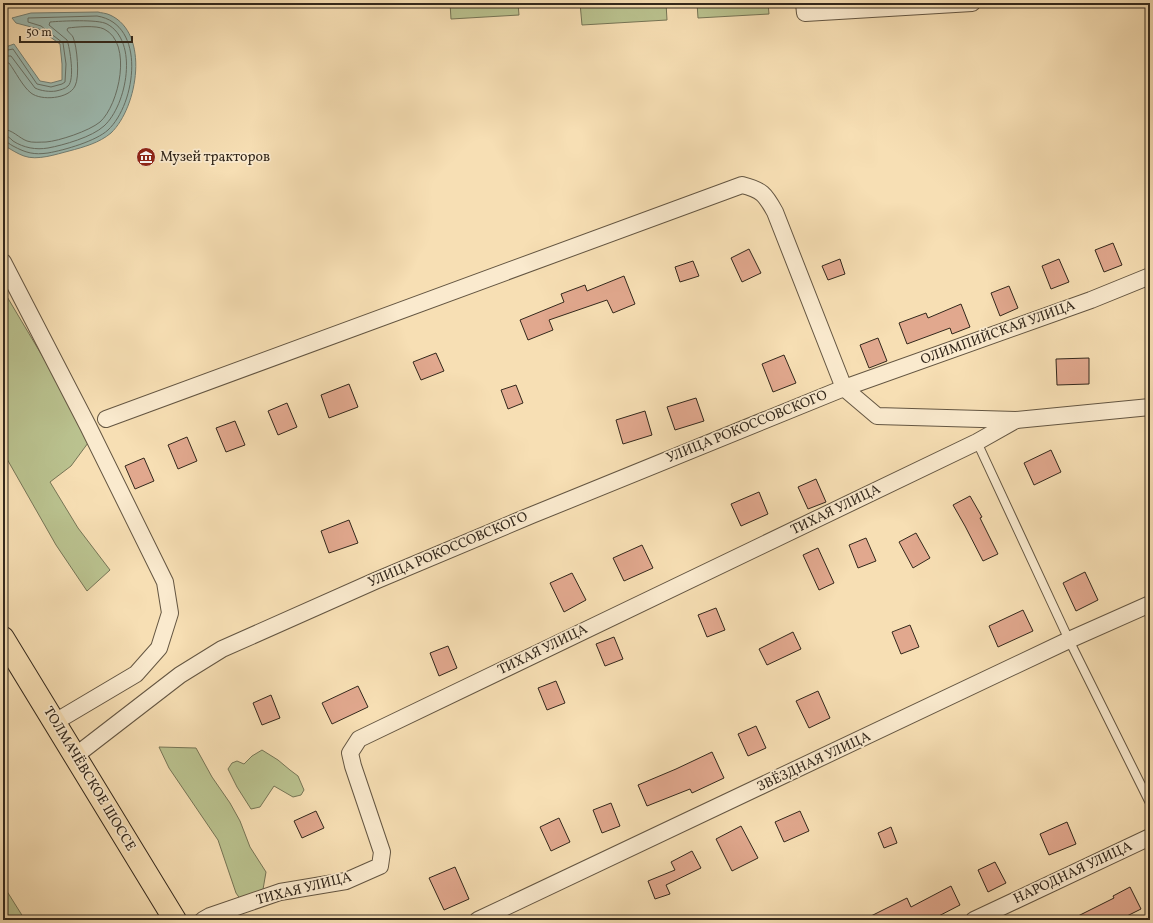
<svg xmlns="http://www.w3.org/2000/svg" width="1153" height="923" font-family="Vollkorn,serif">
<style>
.green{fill:#bac28f;stroke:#767556}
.water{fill:#9ebcb3;stroke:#738177}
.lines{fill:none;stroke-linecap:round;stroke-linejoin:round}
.shore{stroke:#687268;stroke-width:1}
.building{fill:#e1a88e;stroke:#33281c}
.lane-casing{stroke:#645642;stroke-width:10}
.street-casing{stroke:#645642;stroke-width:18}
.primary-casing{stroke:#33281c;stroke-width:24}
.lane{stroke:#faeace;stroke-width:8}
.street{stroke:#faeace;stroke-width:16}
.primary{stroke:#f7dfb4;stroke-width:22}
.labels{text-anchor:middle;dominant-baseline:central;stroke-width:3.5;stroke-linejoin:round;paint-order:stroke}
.poi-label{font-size:14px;fill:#33281c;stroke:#faeace;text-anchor:start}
.street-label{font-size:14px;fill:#33281c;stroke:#faeace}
</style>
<rect width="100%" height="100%" fill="#f7dfb4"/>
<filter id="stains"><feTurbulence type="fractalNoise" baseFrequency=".005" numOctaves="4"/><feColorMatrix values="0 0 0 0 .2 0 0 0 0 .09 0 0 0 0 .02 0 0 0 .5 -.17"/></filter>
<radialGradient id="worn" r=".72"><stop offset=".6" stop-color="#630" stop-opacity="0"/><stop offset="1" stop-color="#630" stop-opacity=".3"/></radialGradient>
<g class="green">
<polygon points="450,3 518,3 519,15 451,19"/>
<polygon points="580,3 666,3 667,20 582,25"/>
<polygon points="697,3 768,3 769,14 698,18"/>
<polygon points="3,290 59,384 88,443 71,466 50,482 78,528 110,570 87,591 56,545 3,452"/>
<polygon points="159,747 196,748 212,777 230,803 240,821 250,847 266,872 261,901 243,903 236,893 218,840 169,768"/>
<polygon points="262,750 278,760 290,770 298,776 304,790 301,795 293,797 274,786 260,807 251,809 237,787 228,769 232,763 237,761 244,764 252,756"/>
<polygon points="3,885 25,920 3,920"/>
</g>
<path class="water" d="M98,12C101,13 106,13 110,15C150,33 138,107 111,133C99,143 84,147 69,151C57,154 37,161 24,156C18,154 12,150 5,146L3,140V48L14,44L40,81L51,83L62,80V64L60,44L39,29L16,23L12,18L31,13Z"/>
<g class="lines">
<g class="shore">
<path d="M3,51L13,49L37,84L51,87L62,84L65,82L66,64L63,43L41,26L28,22V18L97,16C147,24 136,104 108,130C96,141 65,150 48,153C34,155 26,153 13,146C9,144 7,141 3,141"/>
<path d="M3,56H11L35,88C41,91 50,92 56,91C60,90 65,89 68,86C75,80 70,48 67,40L49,25L50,22C61,21 98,19 107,24C139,41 127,105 104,126C92,137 64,145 48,148C36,150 24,148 13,141C10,138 8,136 3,135"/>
<path d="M3,63H9C15,71 23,87 31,93C41,101 69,99 75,86C80,77 77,46 73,37C72,35 69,33 67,30L68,28C76,27 96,25 104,29C133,43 119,105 100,122C89,131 59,141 46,142C40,142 32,143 27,141C19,138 13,130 3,129"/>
</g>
</g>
<g class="building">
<polygon points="1113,243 1122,265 1104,272 1095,250"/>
<polygon points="749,249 761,273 742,282 731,258"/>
<polygon points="840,259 845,274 828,280 822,266"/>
<polygon points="1059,259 1069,282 1051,289 1042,266"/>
<polygon points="693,261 699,276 680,282 675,267"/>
<polygon points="624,276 635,304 613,313 607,300 549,320 553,330 528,340 520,320 564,302 561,294 585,285 587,291"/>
<polygon points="1009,286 1018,308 1000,316 991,293"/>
<polygon points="961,304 970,327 952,334 950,328 907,344 899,323 926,313 928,318"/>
<polygon points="878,338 887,361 869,368 860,345"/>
<polygon points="436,353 444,371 421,380 413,362"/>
<polygon points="784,355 796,383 773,392 762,364"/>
<polygon points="1089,358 1089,384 1057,385 1056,359"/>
<polygon points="349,384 358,407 329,418 321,395"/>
<polygon points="516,385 523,403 508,409 501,390"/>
<polygon points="696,398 704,421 675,430 667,407"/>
<polygon points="287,403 297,427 278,435 268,411"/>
<polygon points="645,411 652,435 623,444 616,420"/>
<polygon points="235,421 245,445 226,452 216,428"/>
<polygon points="187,437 197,461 178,469 168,445"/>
<polygon points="1051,450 1061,472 1034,485 1024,463"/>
<polygon points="144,458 154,481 135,489 125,466"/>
<polygon points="816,479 826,502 808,509 798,487"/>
<polygon points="759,492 768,514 741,526 731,504"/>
<polygon points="970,496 982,517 980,518 998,554 983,561 965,526 953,505"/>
<polygon points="349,520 358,543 329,553 321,531"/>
<polygon points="916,533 930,558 913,568 899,542"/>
<polygon points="866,538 876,561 858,568 849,545"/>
<polygon points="642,545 653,568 624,581 613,558"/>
<polygon points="818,548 834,583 819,590 803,555"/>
<polygon points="1085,572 1098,600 1076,611 1063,583"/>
<polygon points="572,573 586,600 564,612 550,583"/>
<polygon points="716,608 725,630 707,637 698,615"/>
<polygon points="1023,610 1033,631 998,647 989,626"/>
<polygon points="910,625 919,647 901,654 892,632"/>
<polygon points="793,632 801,649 767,665 759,649"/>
<polygon points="614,637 623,659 605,666 596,644"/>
<polygon points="448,646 457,668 439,676 430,653"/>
<polygon points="556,681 565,703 547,710 538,688"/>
<polygon points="358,686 368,707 332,724 322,703"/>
<polygon points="818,691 830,718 809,728 796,701"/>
<polygon points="271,695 280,718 262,725 253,703"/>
<polygon points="756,726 766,748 748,756 738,734"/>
<polygon points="712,752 724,778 692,793 690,789 647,806 638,785 676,769"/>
<polygon points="611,803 620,826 602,833 593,810"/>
<polygon points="316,811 324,828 302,838 294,821"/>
<polygon points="800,811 809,831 784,842 775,822"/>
<polygon points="559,818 570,842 551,851 540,827"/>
<polygon points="1067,822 1076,844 1049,855 1040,834"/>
<polygon points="741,826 758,858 732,871 716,839"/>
<polygon points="891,827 897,843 884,848 878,833"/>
<polygon points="692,851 701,868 666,885 670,894 655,899 648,881 675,870 671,862"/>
<polygon points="995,862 1006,883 988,892 978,870"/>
<polygon points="455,867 469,899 444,910 429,878"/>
<polygon points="951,886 960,905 931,920 863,920 907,898 911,907"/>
<polygon points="1130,887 1141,909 1119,920 1070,920 1114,898 1113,896"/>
</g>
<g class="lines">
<g class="lane-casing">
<polyline id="lane" points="977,442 1069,640 1150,803"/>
</g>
<g class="street-casing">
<g id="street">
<polyline points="804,3 805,13 972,3"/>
<polyline points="3,262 88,426 165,582 170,613 159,648 136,674 55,722"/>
<path d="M106,419L742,185C762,190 765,194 775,212L844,388L877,416L1016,420L1150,407"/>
<polyline points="75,756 180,675 222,649 375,581 532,515 844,388 1091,300 1150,276"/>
<polyline points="203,920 210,916 280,892 346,881 380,866 382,852 353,766 350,753 359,739 977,442 1016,420"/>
<polyline points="478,920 1069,640 1150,604"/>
<polyline points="974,920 1150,837"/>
</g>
</g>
<g class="primary-casing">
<polyline id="primary" points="3,638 175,920"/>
</g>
<use href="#lane" class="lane"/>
<use href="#street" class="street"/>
<use href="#primary" class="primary"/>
</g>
<defs>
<g id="museum-disc" transform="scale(1)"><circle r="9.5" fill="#8f2418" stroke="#faeace"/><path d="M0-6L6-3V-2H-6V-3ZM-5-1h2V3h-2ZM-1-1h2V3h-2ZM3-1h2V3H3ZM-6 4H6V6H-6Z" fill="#fff"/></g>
</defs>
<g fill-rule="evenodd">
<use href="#museum-disc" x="146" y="157"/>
</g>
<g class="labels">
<g class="poi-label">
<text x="160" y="157">Музей тракторов</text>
</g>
<g class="street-label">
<text transform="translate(998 333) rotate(-20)">ОЛИМПИЙСКАЯ УЛИЦА</text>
<text transform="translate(747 427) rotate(-22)">УЛИЦА РОКОССОВСКОГО</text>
<text transform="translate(836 510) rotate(-26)">ТИХАЯ УЛИЦА</text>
<text transform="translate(448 550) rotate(-23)">УЛИЦА РОКОССОВСКОГО</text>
<text transform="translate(543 650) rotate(-26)">ТИХАЯ УЛИЦА</text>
<text transform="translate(814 762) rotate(-25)">ЗВЁЗДНАЯ УЛИЦА</text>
<text transform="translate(89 779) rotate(59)">ТОЛМАЧЁВСКОЕ ШОССЕ</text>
<text transform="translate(1073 873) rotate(-25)">НАРОДНАЯ УЛИЦА</text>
<text transform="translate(304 889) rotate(-14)">ТИХАЯ УЛИЦА</text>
</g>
</g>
<rect width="1153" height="923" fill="none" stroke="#f7dfb4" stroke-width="16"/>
<rect x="4" y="4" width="1145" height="915" fill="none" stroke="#33281c" stroke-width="2"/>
<rect x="8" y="8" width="1137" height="907" fill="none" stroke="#33281c"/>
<path d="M20 36v6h112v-6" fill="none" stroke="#33281c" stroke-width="2"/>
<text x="26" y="36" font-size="12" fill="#33281c" stroke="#faeace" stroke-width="3" paint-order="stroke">50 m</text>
<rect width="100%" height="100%" filter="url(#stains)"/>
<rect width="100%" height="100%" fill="url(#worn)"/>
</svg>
